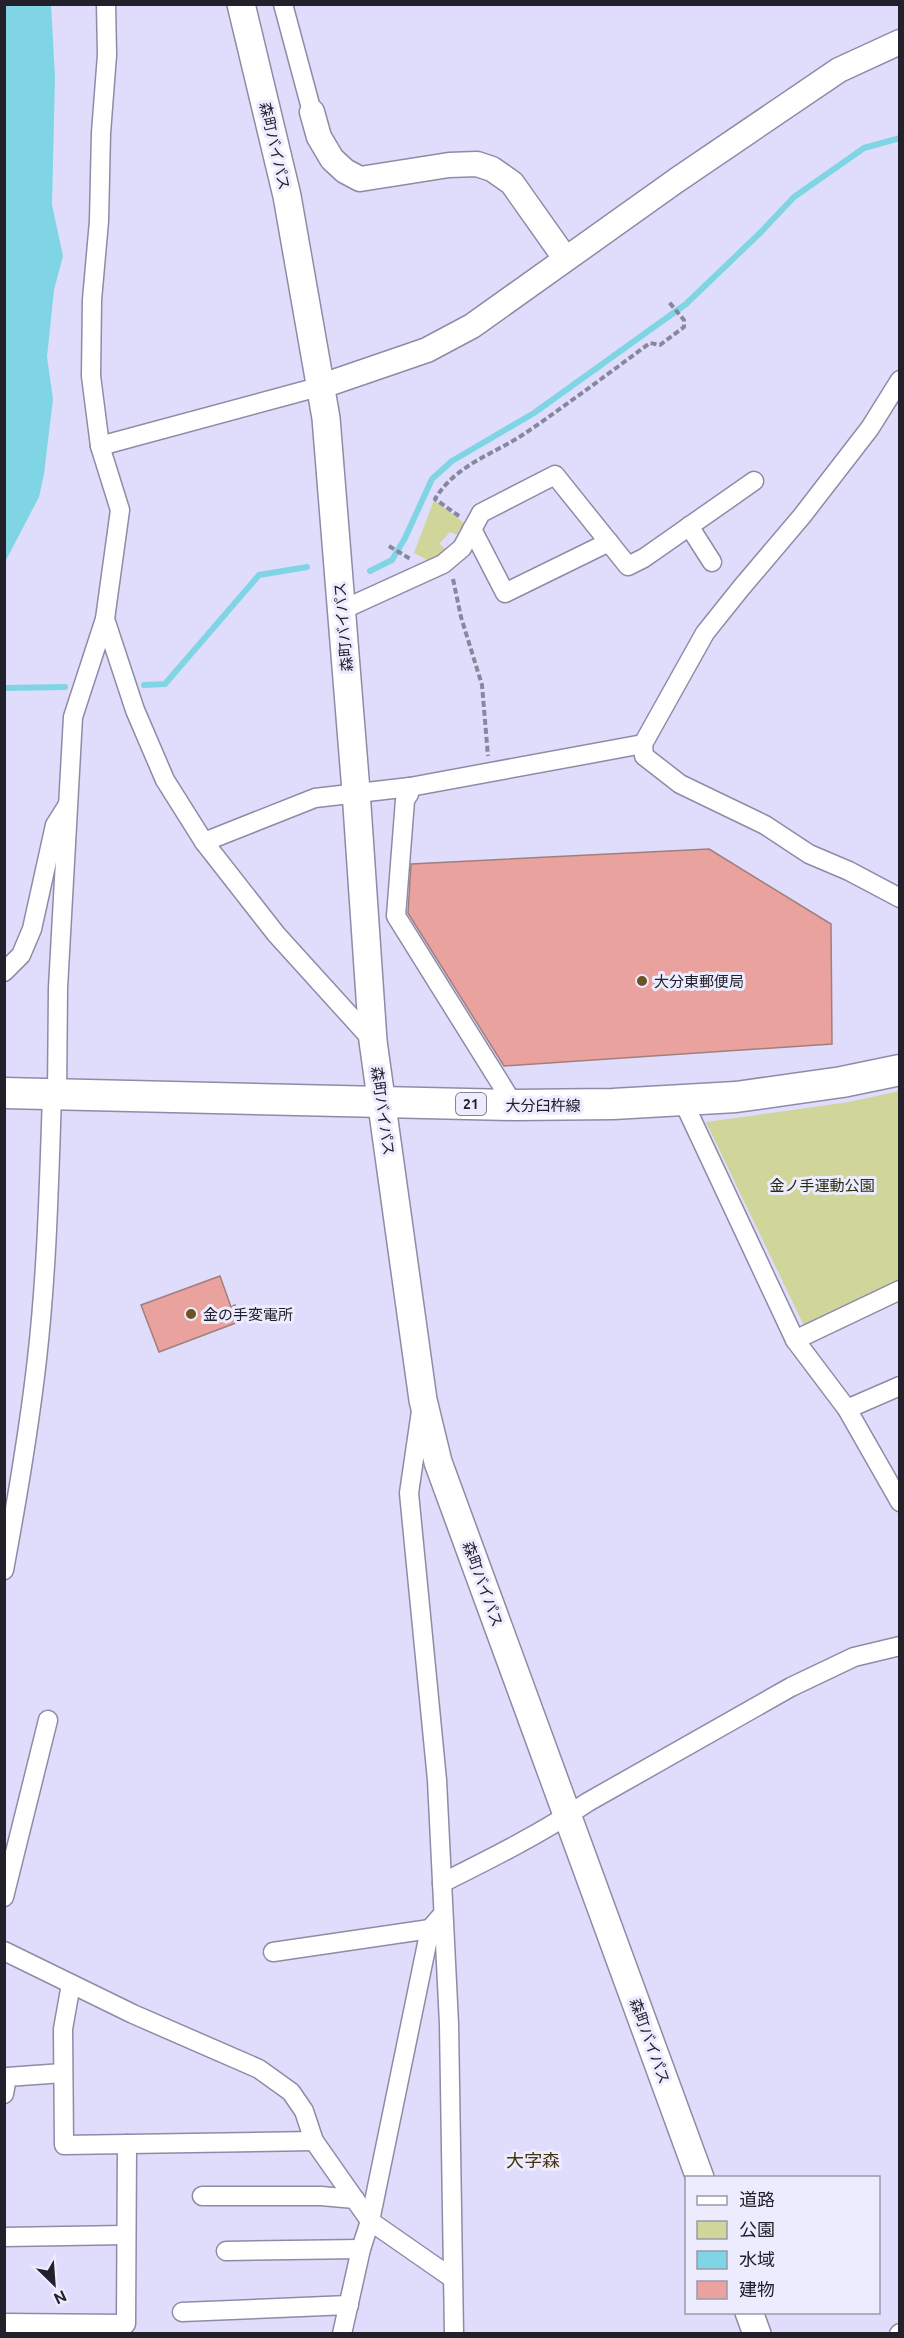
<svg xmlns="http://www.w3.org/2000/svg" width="904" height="2338" font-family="Ubuntu,'Noto Sans JP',sans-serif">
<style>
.green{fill:#d0d59a}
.water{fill:#80d5e4}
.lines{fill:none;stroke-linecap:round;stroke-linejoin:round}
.stream{stroke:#80d5e4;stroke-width:6}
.building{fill:#e9a29d;stroke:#a17f7d;stroke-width:1.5}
.minor-casing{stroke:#8e8ba7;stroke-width:21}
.tertiary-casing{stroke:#8e8ba7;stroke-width:27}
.secondary-casing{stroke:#8e8ba7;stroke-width:30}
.primary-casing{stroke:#8e8ba7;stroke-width:33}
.path{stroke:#89879d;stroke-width:4;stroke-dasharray:6 3;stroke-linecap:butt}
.minor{stroke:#fff;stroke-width:18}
.tertiary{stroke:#fff;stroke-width:24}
.secondary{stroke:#fff;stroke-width:27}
.primary{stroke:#fff;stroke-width:30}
.poi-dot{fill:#6c5324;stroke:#edebfe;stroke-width:2}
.labels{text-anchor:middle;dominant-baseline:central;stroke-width:6;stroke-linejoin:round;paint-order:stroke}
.shield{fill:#edebfe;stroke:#5e5d6a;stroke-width:1.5}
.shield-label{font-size:14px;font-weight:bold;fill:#21202b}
.street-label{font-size:15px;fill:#21202b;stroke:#edebfe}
.poi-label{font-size:15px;fill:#21202b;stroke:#edebfe;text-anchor:start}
.park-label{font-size:15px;fill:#2a2c0f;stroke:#edebfe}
.quarter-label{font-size:18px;fill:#46320b;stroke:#edebfe}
</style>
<rect width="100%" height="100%" fill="#e0dcfb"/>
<g class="green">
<polygon points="434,500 464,523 457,535 450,532 439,544 447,550 429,561 414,553"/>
<polygon points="899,1091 899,1285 805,1328 706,1122 849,1102"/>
</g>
<polygon class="water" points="5,4 51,5 55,76 52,205 63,256 54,290 47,357 53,399 44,474 39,497 5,562"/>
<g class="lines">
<g class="stream">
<polyline points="370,571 392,560 405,538 432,479 452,461 534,413 686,304 761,232 794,197 864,148 900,138"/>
<polyline points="144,685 165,684 259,575 307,567"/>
<polyline points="4,688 65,687"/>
</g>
</g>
<g class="building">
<polygon points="709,849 831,924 832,1044 504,1066 408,913 411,864"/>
<polygon points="220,1276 231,1307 235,1305 241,1321 159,1352 141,1305"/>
</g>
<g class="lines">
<g class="minor-casing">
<g id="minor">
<polyline points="106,4 107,55 101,133 99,221 92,300 91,376 100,446 120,510 105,619 135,710 165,780 204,842 276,934 373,1041"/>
<polyline points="283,4 312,112"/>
<polyline points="900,380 870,428 802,516 741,588 705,633 643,744 644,756 680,784 765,825 809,854 849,871 900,898"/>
<polyline points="100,446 322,386"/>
<polyline points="689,526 712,562"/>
<polyline points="472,529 505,593 609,542"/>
<polyline points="342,610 443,564 462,548 481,513 555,475 628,566 644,558 754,481"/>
<polyline points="410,787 409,794 405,800 396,916 514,1105"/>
<polyline points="204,842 315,798 410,787 643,744"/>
<polyline points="4,972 21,955 32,929 55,825 67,806"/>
<polyline points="57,1095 58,988 73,717 105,619"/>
<polyline points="683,1101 795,1340 847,1409 900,1502"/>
<polyline points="795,1340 900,1290"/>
<polyline points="847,1409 900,1386"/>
<polyline points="421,1411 409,1493 437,1780 449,2024 454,2334"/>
<path d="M4,1570C17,1500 29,1430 37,1359C47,1271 49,1183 52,1095"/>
<path d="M442,1883C492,1858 542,1833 588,1802L791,1687L854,1657L900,1646"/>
<polyline points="4,1897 48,1720"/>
<polyline points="4,1951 133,2014 259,2069 291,2092 304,2111 314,2141 370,2221 452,2278"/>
<polyline points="273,1952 430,1929"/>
<polyline points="71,1984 63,2029 64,2145 314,2141"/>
<polyline points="4,2094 7,2077 63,2073"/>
<polyline points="202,2196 321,2196 355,2199"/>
<polyline points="4,2237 126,2235"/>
<polyline points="226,2251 361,2249"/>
<polyline points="182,2312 349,2305"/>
<polyline points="4,2323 126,2324 127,2144"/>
<polyline points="342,2334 361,2249 370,2221 430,1929 443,1914"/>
<polyline points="899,2334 900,2333"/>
</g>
</g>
<g class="tertiary-casing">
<g id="tertiary">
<polyline points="312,112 319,137 332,159 345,171 360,179 449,165 477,164 492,169 512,183 565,258"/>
<polyline points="322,386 427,350 472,326 677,180 839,70 900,42"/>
</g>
</g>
<g class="secondary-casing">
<g id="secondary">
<polyline points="241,4 287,196 326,418 356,791 373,1041 423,1400 438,1462 700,2178"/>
<polyline points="749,2312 757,2334"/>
</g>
</g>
<g class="primary-casing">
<polyline id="primary" points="4,1093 514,1105 613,1104 736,1097 842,1082 900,1070"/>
</g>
<g class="path">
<path d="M459,516L435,499C456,464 495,454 527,432C568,404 609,373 650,343L660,345L684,327V320L669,302"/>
<polyline points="389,546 412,560"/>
<polyline points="453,579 461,617 482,685 488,756"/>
</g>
<use href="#minor" class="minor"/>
<use href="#tertiary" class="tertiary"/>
<use href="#secondary" class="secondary"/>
<use href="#primary" class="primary"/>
</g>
<g class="poi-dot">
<circle cx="642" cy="981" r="6"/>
<circle cx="191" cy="1314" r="6"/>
</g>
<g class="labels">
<rect class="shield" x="456" y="1093" width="30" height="22" rx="4.5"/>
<g class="shield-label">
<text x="471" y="1104">21</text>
</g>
<g class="street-label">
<text transform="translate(275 146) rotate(77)">森町バイパス</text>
<text transform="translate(343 627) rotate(-95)">森町バイパス</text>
<text x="543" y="1105">大分臼杵線</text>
<text transform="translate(383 1111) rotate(82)">森町バイパス</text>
<text transform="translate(483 1584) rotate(70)">森町バイパス</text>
<text transform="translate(650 2041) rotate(70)">森町バイパス</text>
</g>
<g class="poi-label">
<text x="654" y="981">大分東郵便局</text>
<text x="203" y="1314">金の手変電所</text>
</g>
<g class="park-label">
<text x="822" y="1185">金ノ手運動公園</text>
</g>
<g class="quarter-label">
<text x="533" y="2160">大字森</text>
</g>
</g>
<rect width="904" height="2338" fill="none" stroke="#21202b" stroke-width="12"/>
<rect x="685" y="2176" width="195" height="138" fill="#edebfe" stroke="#9b9aaa" stroke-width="1.5"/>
<rect x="697" y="2196" width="30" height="9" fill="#ffffff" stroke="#9b9aaa" stroke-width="1.5"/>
<text x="739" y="2206" font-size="18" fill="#21202b">道路</text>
<rect x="697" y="2221" width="30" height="18" fill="#d0d59a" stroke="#9b9aaa" stroke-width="1.5"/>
<text x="739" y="2236" font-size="18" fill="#21202b">公園</text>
<rect x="697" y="2251" width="30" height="18" fill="#80d5e4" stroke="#9b9aaa" stroke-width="1.5"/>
<text x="739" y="2266" font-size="18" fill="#21202b">水域</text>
<rect x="697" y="2281" width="30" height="18" fill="#e9a29d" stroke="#9b9aaa" stroke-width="1.5"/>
<text x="739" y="2296" font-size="18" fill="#21202b">建物</text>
<g transform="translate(54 2284) rotate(155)" stroke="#edebfe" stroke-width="4.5" paint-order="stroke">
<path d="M0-4.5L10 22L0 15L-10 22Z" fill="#21202b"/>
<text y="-9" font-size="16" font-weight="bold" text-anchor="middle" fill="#21202b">N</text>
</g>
</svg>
